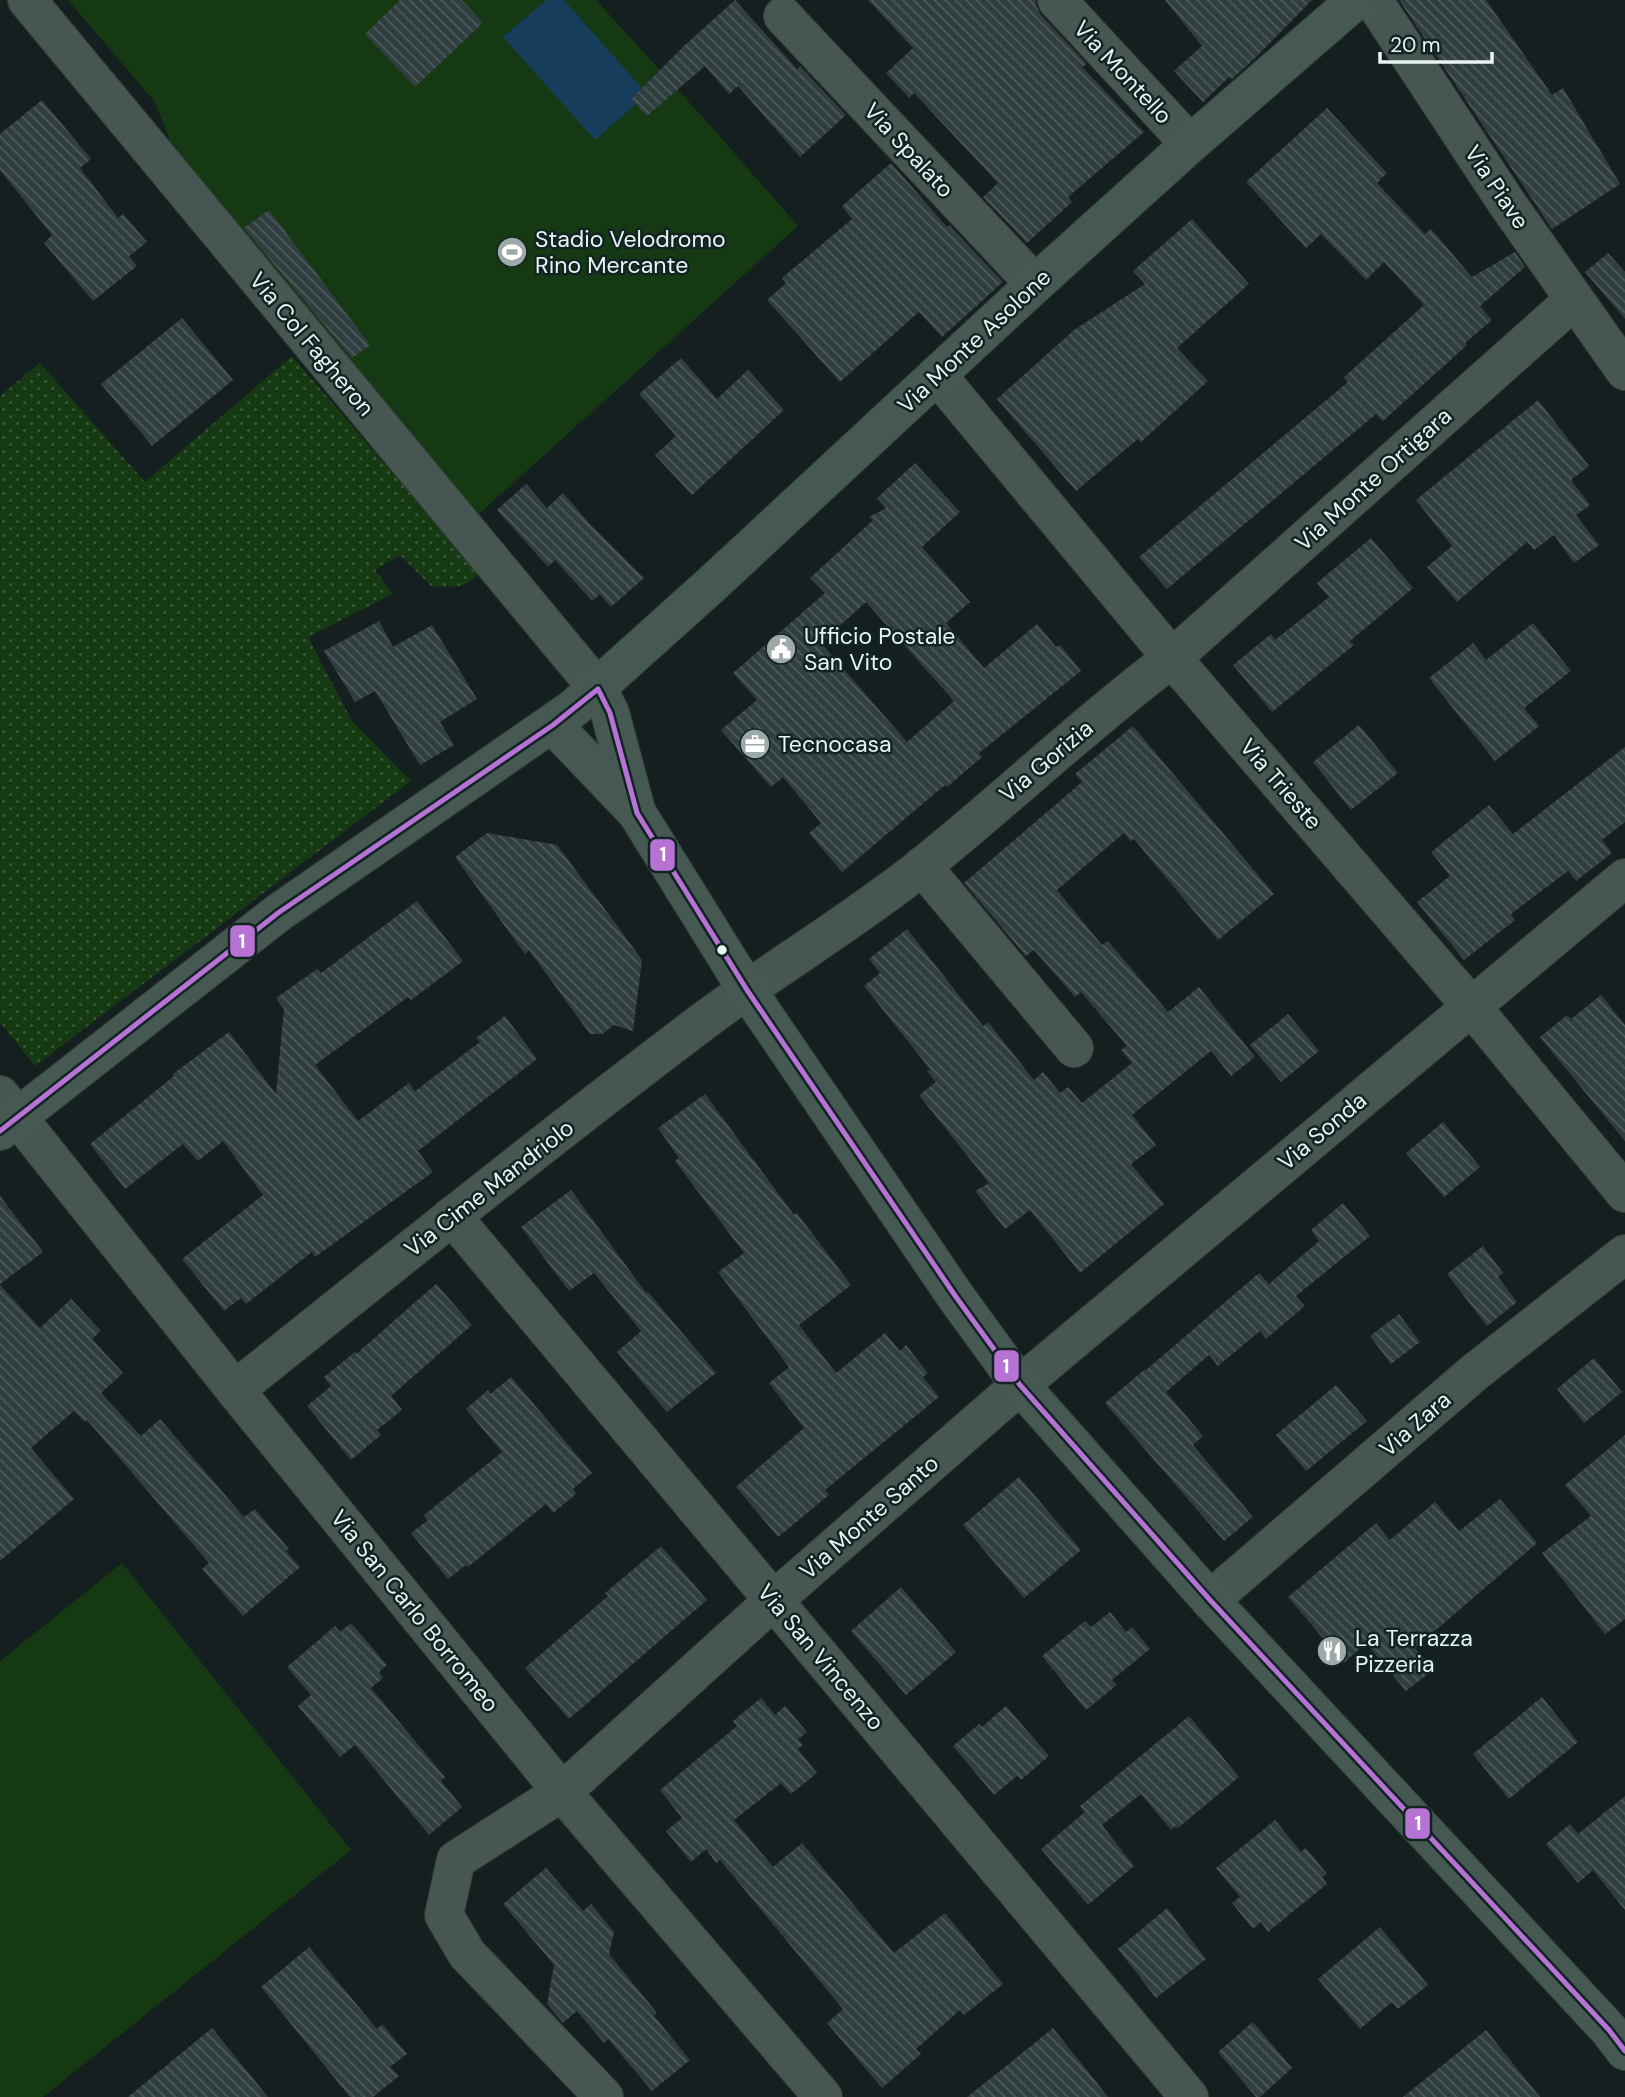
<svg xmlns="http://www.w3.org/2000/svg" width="1625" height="2097" font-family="'DM Sans',sans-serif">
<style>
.grass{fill:url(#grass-dots)}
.pitch{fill:#153a13}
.water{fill:#173d5d}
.building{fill:url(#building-back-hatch);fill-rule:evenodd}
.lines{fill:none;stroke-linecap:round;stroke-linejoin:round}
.street-casing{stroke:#333c3c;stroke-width:40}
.secondary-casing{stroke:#333c3c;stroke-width:40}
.street{stroke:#485652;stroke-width:38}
.secondary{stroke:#455852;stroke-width:38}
.bus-1-casing{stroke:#112323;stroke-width:10}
.bus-1{stroke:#b673d3;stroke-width:5}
.bus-dot{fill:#e8f3f3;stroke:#112323;stroke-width:2.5}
.labels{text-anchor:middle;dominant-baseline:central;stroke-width:5;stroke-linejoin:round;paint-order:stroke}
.street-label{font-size:23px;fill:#e8f3f3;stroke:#112323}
.poi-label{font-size:23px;fill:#e8f3f3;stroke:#112323;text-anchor:start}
.line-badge{stroke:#112323;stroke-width:2.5}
.badge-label{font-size:19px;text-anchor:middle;font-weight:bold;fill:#fff}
</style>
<defs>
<pattern id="grass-dots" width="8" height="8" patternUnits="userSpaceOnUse" patternTransform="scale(1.75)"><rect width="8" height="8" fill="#153a13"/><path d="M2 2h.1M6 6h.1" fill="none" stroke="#375736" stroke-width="1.8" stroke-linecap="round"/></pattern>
<pattern id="building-back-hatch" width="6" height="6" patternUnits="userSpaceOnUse" patternTransform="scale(1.75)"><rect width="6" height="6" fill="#313e40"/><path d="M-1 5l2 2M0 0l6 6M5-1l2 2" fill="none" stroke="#4f5a5c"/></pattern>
</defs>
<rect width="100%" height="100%" fill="#151f1f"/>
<polygon class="grass" points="292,356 480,574 463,586 432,587 400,555 375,570 393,594 308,637 352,721 411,781 35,1066 0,1022 0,396 40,363 145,482"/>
<g class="pitch">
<polygon points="68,0 596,0 708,123 798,226 469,523 172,146 155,102"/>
<polygon points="122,1563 351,1850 43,2097 0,2097 0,1661"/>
</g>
<polygon class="water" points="546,0 564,0 647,94 595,140 503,37"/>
<g class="building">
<polygon points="400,0 462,0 483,23 415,87 365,34"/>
<polygon points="735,0 797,69 800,66 846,115 800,157 738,86 729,94 705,66 647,116 631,99 686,44"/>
<polygon points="868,0 1036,0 1036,5 1041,15 1087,64 1082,67 1144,132 1068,197 1072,202 1027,243 983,197 998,183 914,93 909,98 886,73 913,48"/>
<polygon points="1165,0 1312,0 1253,60 1232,79 1229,77 1203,102 1174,71 1202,46"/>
<polygon points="1399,0 1486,0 1552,95 1563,88 1620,184 1552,229"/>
<polygon points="42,100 91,159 80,168 118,218 123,214 147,242 129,256 137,266 93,301 44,243 52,235 0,170 0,134"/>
<polygon points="1327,108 1387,173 1377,183 1425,234 1431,229 1472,277 1515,252 1525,267 1480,306 1492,320 1465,343 1467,345 1383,421 1376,414 1167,589 1139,557 1348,382 1344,377 1424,305 1384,262 1366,280 1321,234 1306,248 1246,182"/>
<polygon points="891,163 947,227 949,225 1003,282 942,337 919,312 840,382 767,300 786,283 782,278 852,219 842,206"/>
<polygon points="269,210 370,345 352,358 244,228"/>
<polygon points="1192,219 1249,284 1177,348 1208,381 1141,442 1138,439 1076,491 997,399 1074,330 1145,284 1133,271"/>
<polygon points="1608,253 1625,272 1625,319 1585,272"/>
<polygon points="182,318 233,380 152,446 101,384"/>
<polygon points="681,358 717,399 748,370 784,410 692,495 655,455 676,436 639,394"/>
<polygon points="1538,400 1589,466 1571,480 1590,505 1576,515 1599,545 1574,563 1554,535 1534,550 1527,542 1457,602 1427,567 1452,546 1416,500"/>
<path d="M915,463L960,512L922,547L970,602L946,623L984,668L1037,624L1056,647L1060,645L1081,671L979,753L982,757L947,787L945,785L842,872L809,833L821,823L783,777L771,787L721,730L757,700L733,673L825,593L810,578L873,520L869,517L886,508L877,498ZM866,602L954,701L907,742L821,643Z"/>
<polygon points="526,484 547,508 563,493 591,525 644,578 611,607 600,594 592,601 555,560 548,567 497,510"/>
<polygon points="1371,538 1413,588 1350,641 1354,645 1272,712 1233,665 1271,634 1275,640 1329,597 1317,583"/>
<polygon points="379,621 393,647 432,625 477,699 440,722 454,745 420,765 375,691 355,702 324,651"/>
<polygon points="1533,623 1571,671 1524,708 1539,726 1495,761 1429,678 1473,643 1486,660"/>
<polygon points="1359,725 1398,773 1351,810 1313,762"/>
<polygon points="1133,726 1274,894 1218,940 1134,839 1130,841 1124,833 1057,890 1102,945 1108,941 1168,1012 1199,987 1255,1057 1231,1076 1211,1051 1132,1115 1156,1145 1131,1164 1164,1204 1080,1273 1030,1210 1005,1229 975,1191 989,1183 919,1095 936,1082 927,1071 930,1069 864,986 880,973 869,959 907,929 983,1026 988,1022 1034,1080 1043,1072 1060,1093 1068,1087 1082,1103 1132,1063 1121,1050 1127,1046 1081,992 1075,997 1034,950 1026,956 964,883 1082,782 1075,774"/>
<polygon points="1625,747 1625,822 1602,840 1612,853 1576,881 1568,871 1511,914 1515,920 1464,960 1417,902 1450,876 1431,852 1489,805 1513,834"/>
<polygon points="487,833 557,845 610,916 642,960 633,1031 614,1025 602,1034 590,1034 529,950 525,954 455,857"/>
<polygon points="417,901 463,961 411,1000 408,997 315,1065 358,1121 409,1083 415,1091 480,1042 476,1038 505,1016 537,1059 418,1151 433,1172 315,1257 312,1252 246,1304 241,1298 224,1311 182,1259 263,1195 223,1141 198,1161 183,1144 125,1189 90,1144 174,1076 173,1074 229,1032 276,1094 284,1009 276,998 317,969 321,973"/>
<polygon points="1601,995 1625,1025 1625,1141 1540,1037 1567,1015 1571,1019"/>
<polygon points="1288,1014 1319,1051 1281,1082 1250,1045"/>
<polygon points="705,1094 794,1215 797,1213 851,1285 799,1325 836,1373 885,1333 900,1351 906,1345 928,1373 923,1377 939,1397 825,1490 829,1495 778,1537 736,1487 804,1428 769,1383 789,1367 718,1272 744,1253 675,1161 679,1158 658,1128"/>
<polygon points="1443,1122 1480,1167 1444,1197 1406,1153"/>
<polygon points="571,1190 646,1293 648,1292 716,1373 667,1412 617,1352 641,1331 594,1273 569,1291 521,1227"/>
<polygon points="0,1196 43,1252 0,1284"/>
<polygon points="1343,1203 1370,1236 1296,1296 1305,1306 1266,1339 1260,1331 1218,1366 1209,1355 1166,1392 1203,1436 1193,1445 1253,1517 1224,1541 1105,1403 1145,1369 1146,1370 1259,1273 1269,1284 1319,1241 1311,1230"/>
<polygon points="1483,1246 1503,1273 1498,1277 1517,1302 1487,1326 1447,1274"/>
<polygon points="436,1284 472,1325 391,1396 402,1410 377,1430 381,1435 351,1460 307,1406 331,1386 324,1377 355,1352 356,1354"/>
<polygon points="0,1285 40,1328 71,1299 101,1331 92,1339 123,1373 101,1393 141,1436 160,1419 244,1517 255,1509 289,1549 286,1551 300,1567 243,1616 202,1569 209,1563 87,1420 85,1422 74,1411 31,1448 74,1499 0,1561"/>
<polygon points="1399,1314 1420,1342 1391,1364 1370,1336"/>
<polygon points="1594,1358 1622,1392 1584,1423 1557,1389"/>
<polygon points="511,1377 592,1473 573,1489 576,1494 553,1513 546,1504 468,1567 466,1565 448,1579 411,1533 428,1520 424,1515 502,1452 466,1409 488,1390 490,1394"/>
<polygon points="1336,1385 1367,1421 1306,1471 1276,1435"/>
<polygon points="1625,1435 1625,1619 1605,1634 1542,1553 1591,1516 1565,1485"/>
<polygon points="1019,1477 1081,1550 1024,1598 963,1525"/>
<polygon points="1500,1499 1537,1543 1415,1648 1433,1670 1406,1691 1366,1643 1344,1663 1288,1597 1376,1523 1390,1540 1435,1502 1459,1531"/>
<polygon points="661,1546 707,1600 569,1719 525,1668 608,1596 605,1593"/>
<polygon points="901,1587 956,1652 906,1695 851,1631"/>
<polygon points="1110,1612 1126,1632 1132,1627 1150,1649 1112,1680 1117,1685 1086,1710 1042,1656 1085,1621 1091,1627"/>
<polygon points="351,1623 387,1665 379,1672 383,1678 371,1688 445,1777 441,1781 462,1807 429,1835 355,1745 340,1757 298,1706 311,1695 287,1667 335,1626 340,1632"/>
<polygon points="1542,1697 1578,1742 1509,1799 1473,1754"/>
<polygon points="761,1698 775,1715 785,1706 807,1732 798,1739 803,1745 798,1749 817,1773 791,1794 781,1783 734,1820 773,1867 802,1843 894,1953 945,1913 1003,1984 964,2015 960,2010 916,2049 921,2054 882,2088 827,2023 843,2009 720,1860 716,1863 706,1849 691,1862 666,1831 682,1818 660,1790 737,1726 733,1721"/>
<polygon points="1006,1706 1049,1756 1021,1780 1017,1776 994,1795 953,1746 979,1724 982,1727"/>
<polygon points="1189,1716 1239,1777 1178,1828 1176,1826 1171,1830 1141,1794 1102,1825 1134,1866 1088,1905 1041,1849 1085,1812 1080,1806"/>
<polygon points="1625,1796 1625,1910 1593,1870 1578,1883 1546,1844 1570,1824 1578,1834"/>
<polygon points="1275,1820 1301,1852 1306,1848 1327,1874 1322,1877 1327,1884 1268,1932 1261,1922 1253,1929 1232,1903 1240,1897 1216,1868"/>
<polygon points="546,1868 583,1911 591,1904 614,1932 609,1954 657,2013 654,2016 690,2060 652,2091 608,2039 604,2043 577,2011 563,2023 547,2004 554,1965 503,1904"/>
<polygon points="1167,1908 1206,1959 1156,1998 1118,1949"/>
<polygon points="1380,1927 1428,1985 1398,2009 1392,2002 1360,2029 1318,1979"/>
<polygon points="309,1947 377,2029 382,2024 407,2054 390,2067 399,2076 373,2097 350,2097 261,1987"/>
<polygon points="1253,2022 1292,2068 1260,2097 1256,2097 1218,2052"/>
<polygon points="212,2028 268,2097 128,2097"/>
<polygon points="1053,2028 1108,2097 967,2097 1005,2067"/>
<polygon points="1486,2030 1540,2097 1403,2097"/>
</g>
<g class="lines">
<g class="street-casing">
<g id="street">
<polyline points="27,0 598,689"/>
<polyline points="1057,0 1190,144"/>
<polyline points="1373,0 1506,202 1625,371"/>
<polyline points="783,16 1035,284"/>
<polyline points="937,375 1172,658 1471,1006 1625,1193"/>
<polyline points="922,866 1074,1048"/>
<polyline points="0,1095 235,1390 562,1792 823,2097"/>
<polyline points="452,1216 1189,2097"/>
<path d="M235,1390C391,1265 546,1140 705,1020C776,967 854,921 924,865C1008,797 1086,723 1172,658L1574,300"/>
<polyline points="1210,1600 1475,1372 1625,1254"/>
<polyline points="604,2097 467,1954 444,1915 456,1860 562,1792 774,1600 1020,1385 1625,878"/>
</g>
</g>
<g class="secondary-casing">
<g id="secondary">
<polyline points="598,689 610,713 636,810"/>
<polyline points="553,725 637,813 747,990 956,1297 1020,1385 1210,1600 1609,2030 1625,2051"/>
<polyline points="0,1131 278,913 574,708 712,584 1035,284 1190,144 1356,0"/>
</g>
</g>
<use href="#street" class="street"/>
<use href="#secondary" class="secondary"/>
<g class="bus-1-casing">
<polyline id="bus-1" points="0,1131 278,913 553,725 598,689 610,713 637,813 747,990 956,1297 1020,1385 1210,1600 1609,2030 1625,2051"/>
</g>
<use href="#bus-1" class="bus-1"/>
</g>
<defs>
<g id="stadium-disc" transform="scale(1.575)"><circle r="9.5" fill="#9ea9a9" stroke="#112323"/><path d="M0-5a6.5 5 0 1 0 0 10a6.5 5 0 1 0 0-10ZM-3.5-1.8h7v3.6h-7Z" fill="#fff"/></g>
<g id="civic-disc" transform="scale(1.575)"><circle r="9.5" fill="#9ea9a9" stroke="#112323"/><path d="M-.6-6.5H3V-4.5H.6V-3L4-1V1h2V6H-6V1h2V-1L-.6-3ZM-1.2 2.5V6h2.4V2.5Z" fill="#fff"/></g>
<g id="office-disc" transform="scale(1.575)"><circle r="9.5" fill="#9ea9a9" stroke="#112323"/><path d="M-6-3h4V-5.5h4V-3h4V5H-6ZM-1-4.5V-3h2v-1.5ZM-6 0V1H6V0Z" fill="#fff"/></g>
<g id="restaurant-disc" transform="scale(1.575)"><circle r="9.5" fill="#9ea9a9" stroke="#112323"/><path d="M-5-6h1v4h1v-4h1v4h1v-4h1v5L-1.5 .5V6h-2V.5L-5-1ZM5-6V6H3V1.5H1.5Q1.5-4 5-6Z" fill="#fff"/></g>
</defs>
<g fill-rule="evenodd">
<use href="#stadium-disc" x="512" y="252"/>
<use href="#civic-disc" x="781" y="649"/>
<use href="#office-disc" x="755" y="744"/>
<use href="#restaurant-disc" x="1332" y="1651"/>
</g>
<circle class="bus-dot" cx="722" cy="950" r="6"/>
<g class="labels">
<g class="street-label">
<text transform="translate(1123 72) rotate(47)">Via Montello</text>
<text transform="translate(909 150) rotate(47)">Via Spalato</text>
<text transform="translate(1497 187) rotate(56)">Via Piave</text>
<text transform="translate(974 341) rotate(-43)">Via Monte Asolone</text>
<text transform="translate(312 344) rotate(50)">Via Col Fagheron</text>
<text transform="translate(1373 479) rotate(-42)">Via Monte Ortigara</text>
<text transform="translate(1046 761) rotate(-40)">Via Gorizia</text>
<text transform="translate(1281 784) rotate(49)">Via Trieste</text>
<text transform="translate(1322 1131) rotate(-40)">Via Sonda</text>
<text transform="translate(489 1188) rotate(-38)">Via Cime Mandriolo</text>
<text transform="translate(1415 1424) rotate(-41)">Via Zara</text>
<text transform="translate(869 1517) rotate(-41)">Via Monte Santo</text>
<text transform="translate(415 1611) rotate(51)">Via San Carlo Borromeo</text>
<text transform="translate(821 1657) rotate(50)">Via San Vincenzo</text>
</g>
<g class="poi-label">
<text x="535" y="239">Stadio Velodromo<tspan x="535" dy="26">Rino Mercante</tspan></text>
<text x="804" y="636">Ufficio Postale<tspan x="804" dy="26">San Vito</tspan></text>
<text x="778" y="744">Tecnocasa</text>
<text x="1355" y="1638">La Terrazza<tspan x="1355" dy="26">Pizzeria</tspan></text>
</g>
</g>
<g class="line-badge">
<rect x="649" y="838" width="27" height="34" rx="7" fill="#b673d3"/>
<rect x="229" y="924" width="27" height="34" rx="7" fill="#b673d3"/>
<rect x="993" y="1349" width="27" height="34" rx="7" fill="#b673d3"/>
<rect x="1404" y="1807" width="27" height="33" rx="7" fill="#b673d3"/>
</g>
<g class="badge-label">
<text x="663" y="861">1</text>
<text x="242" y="948">1</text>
<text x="1006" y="1373">1</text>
<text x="1418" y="1830">1</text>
</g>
<path d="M1380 52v10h112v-10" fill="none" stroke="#e8f3f3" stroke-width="3.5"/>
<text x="1390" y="52" font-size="21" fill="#e8f3f3" stroke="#112323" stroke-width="5" paint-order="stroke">20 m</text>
</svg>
